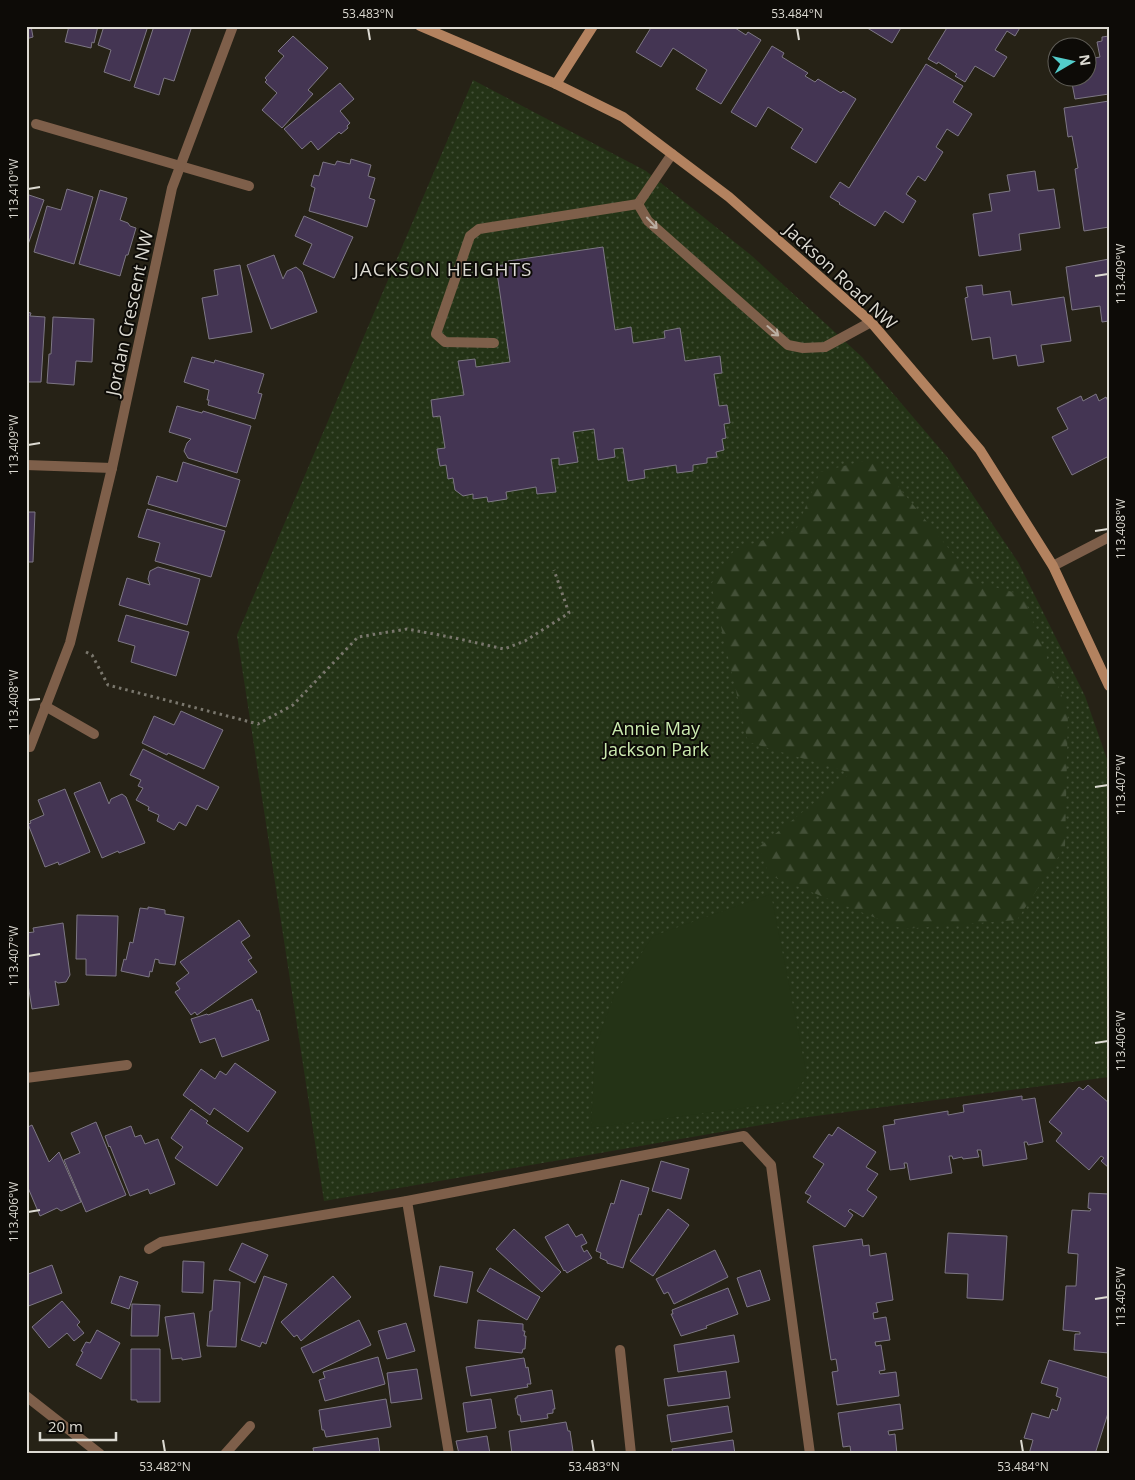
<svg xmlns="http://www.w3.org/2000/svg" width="1135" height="1480" font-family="'Open Sans',sans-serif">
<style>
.grass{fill:url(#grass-dots)}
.forest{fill:url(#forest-firs)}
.pitch{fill:#243316}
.building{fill:#443553;stroke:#7d7784}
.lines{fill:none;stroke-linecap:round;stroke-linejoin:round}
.path{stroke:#7a776d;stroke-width:3;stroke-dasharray:2.5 4;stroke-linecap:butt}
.lane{stroke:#7e5f4a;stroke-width:10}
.street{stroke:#7e5f4a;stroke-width:10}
.secondary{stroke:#b3825f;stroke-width:10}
.oneway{stroke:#bbafa2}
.ticks{fill:none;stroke:#dcdad2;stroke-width:2}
.labels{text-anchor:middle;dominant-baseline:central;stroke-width:4;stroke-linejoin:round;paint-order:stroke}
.street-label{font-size:18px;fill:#dcdad2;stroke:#0d0b07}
.park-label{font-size:18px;fill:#cbeaaf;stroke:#0d0b07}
.neighbourhood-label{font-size:19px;letter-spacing:1px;fill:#dcdad2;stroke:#0d0b07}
.neatline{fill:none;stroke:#dcdad2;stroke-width:2}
.ticks-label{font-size:12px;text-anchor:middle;fill:#dcdad2}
</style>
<defs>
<pattern id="grass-dots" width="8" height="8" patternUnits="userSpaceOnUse" patternTransform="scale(1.25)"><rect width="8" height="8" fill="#243316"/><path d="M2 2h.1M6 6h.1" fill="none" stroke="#435037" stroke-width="1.8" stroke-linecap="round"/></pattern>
<pattern id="forest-firs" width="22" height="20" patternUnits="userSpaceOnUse" patternTransform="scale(1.25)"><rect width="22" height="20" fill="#243316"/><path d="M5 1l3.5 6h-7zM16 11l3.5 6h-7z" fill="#435037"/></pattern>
</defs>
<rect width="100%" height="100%" fill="#262216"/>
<polygon class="grass" points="473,80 646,171 752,256 862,357 947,457 1018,562 1085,696 1109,765 1109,1077 801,1118 324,1201 237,635"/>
<polygon class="forest" points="875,458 976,582 1023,595 1068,712 1065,847 1017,920 903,929 769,875 759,847 851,773 748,742 711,584 735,549 796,530 820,472"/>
<polygon class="pitch" points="771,894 807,1076 788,1102 591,1128 595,1048 615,993 653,936"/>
<g class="building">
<polygon points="26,26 31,26 33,37 26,39"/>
<polygon points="69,26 98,26 94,43 92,42 91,48 65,42"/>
<polygon points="104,26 148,26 130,81 104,72 111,50 98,45"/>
<polygon points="154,26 183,26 191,29 174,81 164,78 159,95 134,87"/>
<polygon points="652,26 732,26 746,35 748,32 761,40 721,104 696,89 707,70 673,48 661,67 636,52"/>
<polygon points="864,26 902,26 892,43"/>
<polygon points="948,26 1021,26 1015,36 1007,31 995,50 1007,57 994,77 975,66 965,82 955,76 957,74 938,62 937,64 928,59"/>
<polygon points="293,36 328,68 308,90 313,94 282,128 262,110 277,93 265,82 267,80 265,78 284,56 278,51"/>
<polygon points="1109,36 1109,94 1075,99 1071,78 1088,78 1088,59 1100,57 1097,42 1102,41 1102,37"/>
<polygon points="772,46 784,53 782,57 808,73 805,76 815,82 818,79 841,93 843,91 856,99 816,163 791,148 803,129 768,107 756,127 731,112"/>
<polygon points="926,64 963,86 953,102 972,114 958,136 947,129 936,147 943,152 925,181 918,176 906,194 916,201 903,223 885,211 875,226 839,204 840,203 830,197 840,182 849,188"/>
<polygon points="340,83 354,99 340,111 350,123 347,126 348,128 341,134 339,132 318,150 311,141 302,149 284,129"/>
<polygon points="1109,101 1109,227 1084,231 1075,169 1078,168 1072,136 1068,137 1064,108"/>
<polygon points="351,159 371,165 368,176 375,178 369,198 375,200 367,227 309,211 315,188 311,186 314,175 319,176 323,162 335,165 337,161 350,164"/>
<polygon points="1035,171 1038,191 1054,189 1060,228 1019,234 1021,250 979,256 973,214 992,211 989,194 1010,191 1007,175"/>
<polygon points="67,189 93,197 74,264 34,252 47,206 61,210"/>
<polygon points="100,190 127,198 120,220 128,223 130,226 136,228 128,255 126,255 120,276 79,264"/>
<polygon points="26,194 44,200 26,250"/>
<polygon points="304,216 353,237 334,278 303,264 312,244 295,236"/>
<polygon points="603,247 615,330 631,327 633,343 665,338 664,331 680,328 685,361 720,356 722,373 714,374 719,406 727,405 730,423 724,424 726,438 722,439 724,450 716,452 717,457 707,458 707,463 693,465 693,471 677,473 676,465 644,470 645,478 628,481 623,448 614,449 615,457 598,460 594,429 573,432 578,462 559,465 559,458 551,459 556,492 537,494 536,487 506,492 507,499 488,502 487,497 473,499 473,494 463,496 455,490 453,478 448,479 446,465 440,466 437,449 445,448 440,416 433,417 431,400 464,395 458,361 475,359 476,367 510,362 496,266 509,264 508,261"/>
<polygon points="274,255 283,279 287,271 296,267 302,272 317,312 271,329 247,265"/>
<polygon points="1109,259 1109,321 1102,322 1100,306 1072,310 1066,267"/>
<polygon points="240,265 252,332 209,339 202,298 218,295 214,270"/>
<polygon points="982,285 983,295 1010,291 1012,305 1064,297 1071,341 1041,345 1044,362 1018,366 1016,355 993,359 990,337 972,340 965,298 968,297 966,287"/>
<polygon points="26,312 31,313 30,316 45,317 41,382 26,382"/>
<polygon points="53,317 94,319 92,362 76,361 74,385 47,383 49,354 51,354"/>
<polygon points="192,357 214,363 215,360 264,374 258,393 262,394 255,419 208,405 209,400 207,400 209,390 184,382"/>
<polygon points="1096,394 1099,401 1106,397 1109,403 1109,456 1072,475 1052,437 1068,429 1057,408 1081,396 1083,401"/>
<polygon points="177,406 202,413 203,411 251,426 237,473 188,458 184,451 187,443 191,439 169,432"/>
<polygon points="183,462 240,480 226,527 148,504 157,476 177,482"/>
<polygon points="147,509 225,531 211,577 155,561 160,543 138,537"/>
<polygon points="26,512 35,512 33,562 26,562"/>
<polygon points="158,567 200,579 187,625 119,605 127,578 150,585 148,579 150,571"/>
<polygon points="126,615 189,632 176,676 131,662 135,646 118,641"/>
<polygon points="181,711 223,730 204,769 168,753 167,755 142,743 154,716 174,725"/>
<polygon points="143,749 219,787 207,810 197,805 186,826 179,822 174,830 157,821 159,815 148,810 149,807 136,800 143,788 138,786 141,780 130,775"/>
<polygon points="100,782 109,804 111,799 122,794 126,797 145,843 119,853 118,851 102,858 74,793"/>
<polygon points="65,789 90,852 59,865 58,862 45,867 28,824 31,823 30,821 44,815 38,800"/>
<polygon points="148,907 165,910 165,914 184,917 175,965 159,963 159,960 155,959 152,972 150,971 149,977 121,971 124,959 126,960 130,942 133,943 140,908 148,909"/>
<polygon points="77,915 118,916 116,976 86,975 86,959 76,959"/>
<polygon points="239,920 250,936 241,942 252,958 248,960 257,972 197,1015 195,1012 191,1015 175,992 180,989 176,983 189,973 180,962"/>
<polygon points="63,923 70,975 66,982 58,983 55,981 59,1005 32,1009 26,972 26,933 34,932 33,928"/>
<polygon points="252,999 257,1011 259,1010 269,1040 222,1057 215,1038 200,1043 191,1019 207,1014 208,1015"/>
<polygon points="235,1063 276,1092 248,1132 214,1108 210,1115 183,1095 201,1069 215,1079 220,1071 226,1075"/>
<polygon points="1088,1085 1109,1103 1109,1168 1101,1161 1104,1158 1101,1156 1089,1170 1056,1141 1062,1133 1049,1122 1079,1087 1083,1090"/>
<polygon points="1022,1096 1022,1100 1035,1098 1043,1142 1028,1145 1027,1142 1024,1142 1027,1159 983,1166 981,1150 977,1150 979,1157 963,1159 962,1157 953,1159 952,1156 949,1156 952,1173 910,1180 907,1163 904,1163 905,1168 890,1170 883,1126 895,1124 894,1120 948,1111 948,1115 964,1112 963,1105"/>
<polygon points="191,1109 208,1121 206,1123 243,1148 217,1186 175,1158 183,1147 171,1138"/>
<polygon points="96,1122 126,1195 86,1212 64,1160 80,1153 71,1133"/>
<polygon points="32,1125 49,1162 59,1152 81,1202 61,1211 57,1208 40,1216 26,1183 26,1128"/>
<polygon points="131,1126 135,1137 141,1135 145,1144 158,1139 175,1184 150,1194 148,1189 130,1196 110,1146 109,1147 105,1136"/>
<polygon points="838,1127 876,1152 866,1167 878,1174 867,1190 877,1197 863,1217 850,1209 848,1211 853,1215 845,1227 807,1202 811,1196 805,1193 824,1164 813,1157 829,1134 832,1136"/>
<polygon points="661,1161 689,1169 681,1199 652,1191"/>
<polygon points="621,1180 649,1188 641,1215 639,1214 623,1268 607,1263 607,1261 600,1258 601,1253 596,1251 611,1203 614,1204"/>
<polygon points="1089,1193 1109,1194 1109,1353 1074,1350 1075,1334 1080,1334 1080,1332 1063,1330 1066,1286 1076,1286 1078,1254 1068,1253 1072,1210 1090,1211 1091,1209 1088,1208"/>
<polygon points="668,1209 689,1225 653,1276 630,1261"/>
<polygon points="568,1224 576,1237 582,1234 587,1243 581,1246 584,1252 587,1250 592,1258 567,1273 565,1270 564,1271 545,1237"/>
<polygon points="514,1229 561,1272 542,1292 496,1249"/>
<polygon points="948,1233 1007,1236 1003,1300 967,1298 968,1274 945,1273"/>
<polygon points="862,1239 863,1246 869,1245 870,1256 886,1253 893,1300 876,1303 878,1312 873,1313 874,1319 886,1317 890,1340 875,1342 876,1346 881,1345 885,1370 879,1371 880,1374 896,1372 899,1396 837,1405 832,1372 838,1371 836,1359 831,1360 813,1246"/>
<polygon points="242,1243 268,1255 255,1283 229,1270"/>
<polygon points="715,1250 728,1277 674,1304 668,1292 664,1294 656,1279"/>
<polygon points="183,1261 204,1262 203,1293 182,1292"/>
<polygon points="52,1265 62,1293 26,1307 26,1275"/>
<polygon points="440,1266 473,1272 467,1303 434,1296"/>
<polygon points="490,1268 540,1297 527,1320 477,1291"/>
<polygon points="760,1270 770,1300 747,1307 737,1278"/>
<polygon points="120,1276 138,1282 129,1309 111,1303"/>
<polygon points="264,1276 287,1284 266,1344 262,1342 260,1347 241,1340"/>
<polygon points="333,1276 351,1297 301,1341 297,1335 294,1337 281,1322"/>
<polygon points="214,1280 240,1282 236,1347 207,1346 210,1311 212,1311"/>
<polygon points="728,1288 738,1314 706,1326 707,1328 681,1336 671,1314 673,1314 672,1310"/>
<polygon points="62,1301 80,1322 77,1325 84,1333 74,1341 67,1333 49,1348 32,1327"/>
<polygon points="132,1304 160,1305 158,1336 131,1336"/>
<polygon points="194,1313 201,1357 182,1360 182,1358 172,1359 165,1317"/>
<polygon points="359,1320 371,1345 313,1373 301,1348"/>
<polygon points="478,1320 523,1324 523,1331 525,1331 524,1336 526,1336 525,1349 523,1349 522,1353 475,1348"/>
<polygon points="406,1323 415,1351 387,1359 378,1331"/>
<polygon points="97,1330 120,1343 101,1379 76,1365 83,1352 81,1351 86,1342 90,1343"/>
<polygon points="734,1335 739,1362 678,1372 674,1345"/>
<polygon points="131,1349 160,1349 160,1402 137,1402 137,1400 131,1400"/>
<polygon points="378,1357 385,1384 325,1401 319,1380 325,1378 323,1372"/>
<polygon points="524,1358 526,1368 528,1367 531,1384 527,1384 528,1387 471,1396 466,1367"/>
<polygon points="1049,1360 1109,1378 1109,1410 1095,1454 1029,1454 1033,1440 1024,1438 1032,1413 1049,1418 1052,1409 1057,1411 1061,1398 1056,1396 1058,1388 1041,1383"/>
<polygon points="417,1369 422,1399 391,1403 387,1373"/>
<polygon points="726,1371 730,1398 668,1406 664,1379"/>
<polygon points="552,1390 555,1409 553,1409 553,1413 547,1414 548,1418 521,1422 520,1415 518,1415 515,1398 517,1398 517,1396"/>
<polygon points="386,1399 391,1427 326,1437 324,1430 322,1430 319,1410"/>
<polygon points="491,1399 496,1428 467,1432 463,1403"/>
<polygon points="900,1404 903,1429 888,1431 889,1435 895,1434 897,1454 853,1454 851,1453 850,1446 843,1447 838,1413"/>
<polygon points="728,1406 732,1432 671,1442 667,1415"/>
<polygon points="566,1422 568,1431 570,1431 573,1451 556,1454 512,1454 509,1431"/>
<polygon points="487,1436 490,1454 459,1454 456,1441"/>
<polygon points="378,1438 380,1454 314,1454 313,1448"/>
<polygon points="733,1440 735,1454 673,1454 672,1449"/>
</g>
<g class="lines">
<polyline class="path" points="86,652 92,655 108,685 258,724 293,705 358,637 407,629 455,638 504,649 525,641 569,613 554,570"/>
<g class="lane">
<polyline points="672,154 638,204 648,221 788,345 803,348 825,347 871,322"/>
<polyline points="494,343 445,342 436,334 470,236 479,229 638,204"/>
<polyline points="407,1201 449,1454"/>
<polyline points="149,1249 161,1242 407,1201 744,1136 771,1165 810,1454"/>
</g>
<g class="street">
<polyline points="36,124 249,186"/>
<polyline points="26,465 112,468"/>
<polyline points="1053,566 1109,537"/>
<polyline points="45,706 94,734"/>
<polyline points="26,747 30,747 70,643 112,468 172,188 233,26"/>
<polyline points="26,1078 127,1065"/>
<polyline points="620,1350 631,1454"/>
<polyline points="26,1396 100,1454"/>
<polyline points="225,1454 250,1426"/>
</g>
<g class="secondary">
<polyline points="420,26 556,84 623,117 729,197 871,322 980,450 1053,566 1109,686"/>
<polyline points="556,84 593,26"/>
</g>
</g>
<defs><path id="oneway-shaft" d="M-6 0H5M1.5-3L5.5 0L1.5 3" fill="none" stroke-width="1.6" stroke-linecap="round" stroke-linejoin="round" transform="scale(1.25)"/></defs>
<g class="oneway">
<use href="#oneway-shaft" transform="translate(652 223) rotate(47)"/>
<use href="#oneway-shaft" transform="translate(773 331) rotate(41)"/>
</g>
<path class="ticks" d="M368,28L370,40M797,28L799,40M28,189L40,187M1095,276L1108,274M28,445L40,443M1095,531L1108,529M28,700L40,699M1095,787L1108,785M28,956L40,954M1095,1043L1108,1041M28,1212L40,1210M1095,1299L1108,1297M163,1440L165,1452M592,1440L594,1452M1021,1440L1023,1452"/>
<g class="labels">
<g class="street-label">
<text transform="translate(841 276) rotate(43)">Jackson Road NW</text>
<text transform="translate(129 313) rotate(-78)">Jordan Crescent NW</text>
</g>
<g class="park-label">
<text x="656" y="728">Annie May<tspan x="656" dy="21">Jackson Park</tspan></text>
</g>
<g class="neighbourhood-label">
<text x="443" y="269">JACKSON HEIGHTS</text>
</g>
</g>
<rect width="1135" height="1480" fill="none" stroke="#0d0b07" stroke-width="55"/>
<g transform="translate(1072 62) rotate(81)"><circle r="24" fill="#0d0b07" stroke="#605e58"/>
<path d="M0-4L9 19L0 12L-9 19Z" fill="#53cdcb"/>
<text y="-8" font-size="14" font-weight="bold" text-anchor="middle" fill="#dcdad2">N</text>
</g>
<path d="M40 1432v8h76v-8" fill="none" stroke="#dcdad2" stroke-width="2.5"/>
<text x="48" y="1432" font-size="15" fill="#dcdad2" stroke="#0d0b07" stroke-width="4" paint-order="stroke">20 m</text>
<rect x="28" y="28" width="1080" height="1424" class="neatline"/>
<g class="ticks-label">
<text x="368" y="18">53.483°N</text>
<text x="797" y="18">53.484°N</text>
<text transform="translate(14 189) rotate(-90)" y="4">113.410°W</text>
<text transform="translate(1121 274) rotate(-90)" y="4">113.409°W</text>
<text transform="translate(14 445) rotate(-90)" y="4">113.409°W</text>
<text transform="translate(1121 529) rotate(-90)" y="4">113.408°W</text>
<text transform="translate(14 700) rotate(-90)" y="4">113.408°W</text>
<text transform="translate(1121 785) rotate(-90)" y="4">113.407°W</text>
<text transform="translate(14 956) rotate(-90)" y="4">113.407°W</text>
<text transform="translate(1121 1041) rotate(-90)" y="4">113.406°W</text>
<text transform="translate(14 1212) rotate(-90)" y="4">113.406°W</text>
<text transform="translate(1121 1297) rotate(-90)" y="4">113.405°W</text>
<text x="165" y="1471">53.482°N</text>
<text x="594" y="1471">53.483°N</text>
<text x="1023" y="1471">53.484°N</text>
</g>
</svg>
